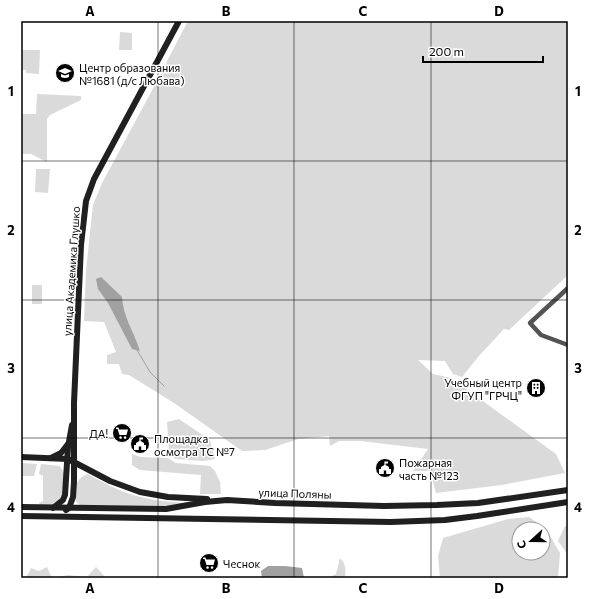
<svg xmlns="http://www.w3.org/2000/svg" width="589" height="599" font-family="Commissioner,sans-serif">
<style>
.green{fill:#dadada;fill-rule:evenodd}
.water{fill:#a1a1a1}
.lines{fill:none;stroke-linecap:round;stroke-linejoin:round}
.stream{stroke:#a1a1a1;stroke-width:1}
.street{stroke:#535353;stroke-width:4.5}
.secondary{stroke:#202020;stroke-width:6}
.grid{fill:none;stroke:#000;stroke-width:1;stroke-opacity:0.55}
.labels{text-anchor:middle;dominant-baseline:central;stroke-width:3;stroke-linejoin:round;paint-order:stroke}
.poi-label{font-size:11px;fill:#000;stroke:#fff;text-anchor:start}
.street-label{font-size:11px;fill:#000;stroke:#fff}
.neatline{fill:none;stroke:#000;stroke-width:1.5}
.grid-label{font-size:13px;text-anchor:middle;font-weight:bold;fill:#000}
</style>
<rect width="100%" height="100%" fill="#fff"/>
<g class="green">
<polygon points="188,21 568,21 568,275 509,330 504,329 478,357 462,377 453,374 445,361 418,360 433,374 451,378 556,454 565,473 502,485 436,493 430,471 413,471 428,449 360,441 339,441 330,446 329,436 298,439 265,450 242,451 174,403 129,375 122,374 119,364 107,364 107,355 116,352 104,322 84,321 86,270 93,205 102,183 163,70 167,67 165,65"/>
<polygon points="120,32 132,33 132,50 119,50"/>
<polygon points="24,50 40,50 39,74 26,73 26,70 21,70 21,51"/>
<polygon points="37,94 81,96 81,100 50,115 47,119 47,162 31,154 21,154 21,114 36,114"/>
<polygon points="36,169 50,169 48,193 35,192"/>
<rect x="32" y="285" width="10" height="19"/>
<polygon points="179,419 210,440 215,459 204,461 175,459 169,452 167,422"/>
<polygon points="132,454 141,457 168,458 176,463 210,466 215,471 220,482 221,494 200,494 201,475 140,470 132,465"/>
<polygon points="21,463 37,464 34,476 21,476"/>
<polygon points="41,464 60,466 64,473 62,498 55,505 39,505 39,503 43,501 43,476 39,474"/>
<path d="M88,474C102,482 117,490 133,495C150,500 168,502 185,503L170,506L80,505L76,502C74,490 75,478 88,474Z"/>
<path d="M529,517L542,526L548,532L560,553L558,578H440L438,556L443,538L508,519ZM519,529H543V553H519Z"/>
<polygon points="565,526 568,527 568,555 558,541"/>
<path d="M340,558C346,564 346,570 345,578H328L336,574Z"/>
<polygon points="47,567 52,578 68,575 87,577 96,567 105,577 121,578 26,578 31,568 39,571"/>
</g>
<g class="water">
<path d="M101,277L122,297C123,317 134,332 140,351L132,349L108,303L98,289L96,279Z"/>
<polygon points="268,566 285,566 302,568 304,578 262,578 261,571"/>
</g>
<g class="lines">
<polyline class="stream" points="137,350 150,372 164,386"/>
<polyline class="street" points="568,288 530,323 541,335 568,345"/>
<g class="secondary">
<polyline points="21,457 68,459 110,481 140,492 168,497 207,499"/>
<polyline points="51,458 61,453 68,444"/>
<polyline points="21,507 166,509 205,502 227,500 275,503 384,506 437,505 478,503 568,490"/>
<polyline points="53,508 63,500 65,495 68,447 72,425"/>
<polyline points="66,510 69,508 73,497 74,482 74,403 81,245 86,201 94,179 179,21"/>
<polyline points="21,516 391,522 445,520 477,516 568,502"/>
</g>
</g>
<path class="grid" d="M158,21V578M294,21V578M431,21V578M21,161H568M21,300H568M21,438H568"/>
<defs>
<g id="school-disc" transform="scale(1)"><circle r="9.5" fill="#000" stroke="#fff"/><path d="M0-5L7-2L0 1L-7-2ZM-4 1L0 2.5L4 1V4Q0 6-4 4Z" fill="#fff"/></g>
<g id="building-disc" transform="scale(1)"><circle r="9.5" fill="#000" stroke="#fff"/><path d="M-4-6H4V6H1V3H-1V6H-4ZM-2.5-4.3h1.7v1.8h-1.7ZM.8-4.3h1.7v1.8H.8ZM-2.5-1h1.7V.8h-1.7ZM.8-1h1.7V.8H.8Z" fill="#fff"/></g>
<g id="supermarket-disc" transform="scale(1)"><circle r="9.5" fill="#000" stroke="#fff"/><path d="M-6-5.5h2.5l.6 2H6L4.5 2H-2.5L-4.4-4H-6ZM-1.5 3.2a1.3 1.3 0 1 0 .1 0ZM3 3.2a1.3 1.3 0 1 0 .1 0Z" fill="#fff"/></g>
<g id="civic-disc" transform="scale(1)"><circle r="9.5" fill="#000" stroke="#fff"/><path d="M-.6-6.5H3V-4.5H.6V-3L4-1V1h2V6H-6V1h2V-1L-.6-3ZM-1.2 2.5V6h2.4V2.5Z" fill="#fff"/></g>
</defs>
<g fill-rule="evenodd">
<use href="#school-disc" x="65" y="73"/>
<use href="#building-disc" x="536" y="388"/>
<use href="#supermarket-disc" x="122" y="433"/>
<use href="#civic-disc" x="140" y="444"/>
<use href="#civic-disc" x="385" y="468"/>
<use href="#supermarket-disc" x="209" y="563"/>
</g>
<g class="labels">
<g class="poi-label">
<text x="79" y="67">Центр образования<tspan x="79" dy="13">№1681 (д/с Любава)</tspan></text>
<text x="522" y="382" text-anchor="end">Учебный центр<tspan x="522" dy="13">ФГУП "ГРЧЦ"</tspan></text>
<text x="108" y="433" text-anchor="end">ДА!</text>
<text x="154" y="438">Площадка<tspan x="154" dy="13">осмотра ТС №7</tspan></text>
<text x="399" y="462">Пожарная<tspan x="399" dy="13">часть №123</tspan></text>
<text x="223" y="563">Чеснок</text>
</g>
<g class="street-label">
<text transform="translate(71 271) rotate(-86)">улица Академика Глушко</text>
<text transform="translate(295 493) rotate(2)">улица Поляны</text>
</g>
</g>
<rect width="589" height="599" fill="none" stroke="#ffffff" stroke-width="44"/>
<g transform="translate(531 541) rotate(249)"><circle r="19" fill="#ffffff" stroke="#999999"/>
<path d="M0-3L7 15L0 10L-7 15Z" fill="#000000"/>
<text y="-6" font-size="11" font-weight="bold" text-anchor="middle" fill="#000000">С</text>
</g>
<path d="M423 56v6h120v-6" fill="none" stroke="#000000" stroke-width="2"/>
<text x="429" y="56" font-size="12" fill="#000000" stroke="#ffffff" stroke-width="3" paint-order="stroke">200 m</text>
<rect x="22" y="22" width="545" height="555" class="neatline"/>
<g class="grid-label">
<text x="90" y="16">A</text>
<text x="226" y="16">B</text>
<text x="363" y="16">C</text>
<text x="499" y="16">D</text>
<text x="11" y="96">1</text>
<text x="578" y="96">1</text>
<text x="11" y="235">2</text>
<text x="578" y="235">2</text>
<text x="11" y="373">3</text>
<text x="578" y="373">3</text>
<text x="11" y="512">4</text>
<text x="578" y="512">4</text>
<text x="90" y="593">A</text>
<text x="226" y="593">B</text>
<text x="363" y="593">C</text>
<text x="499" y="593">D</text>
</g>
</svg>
